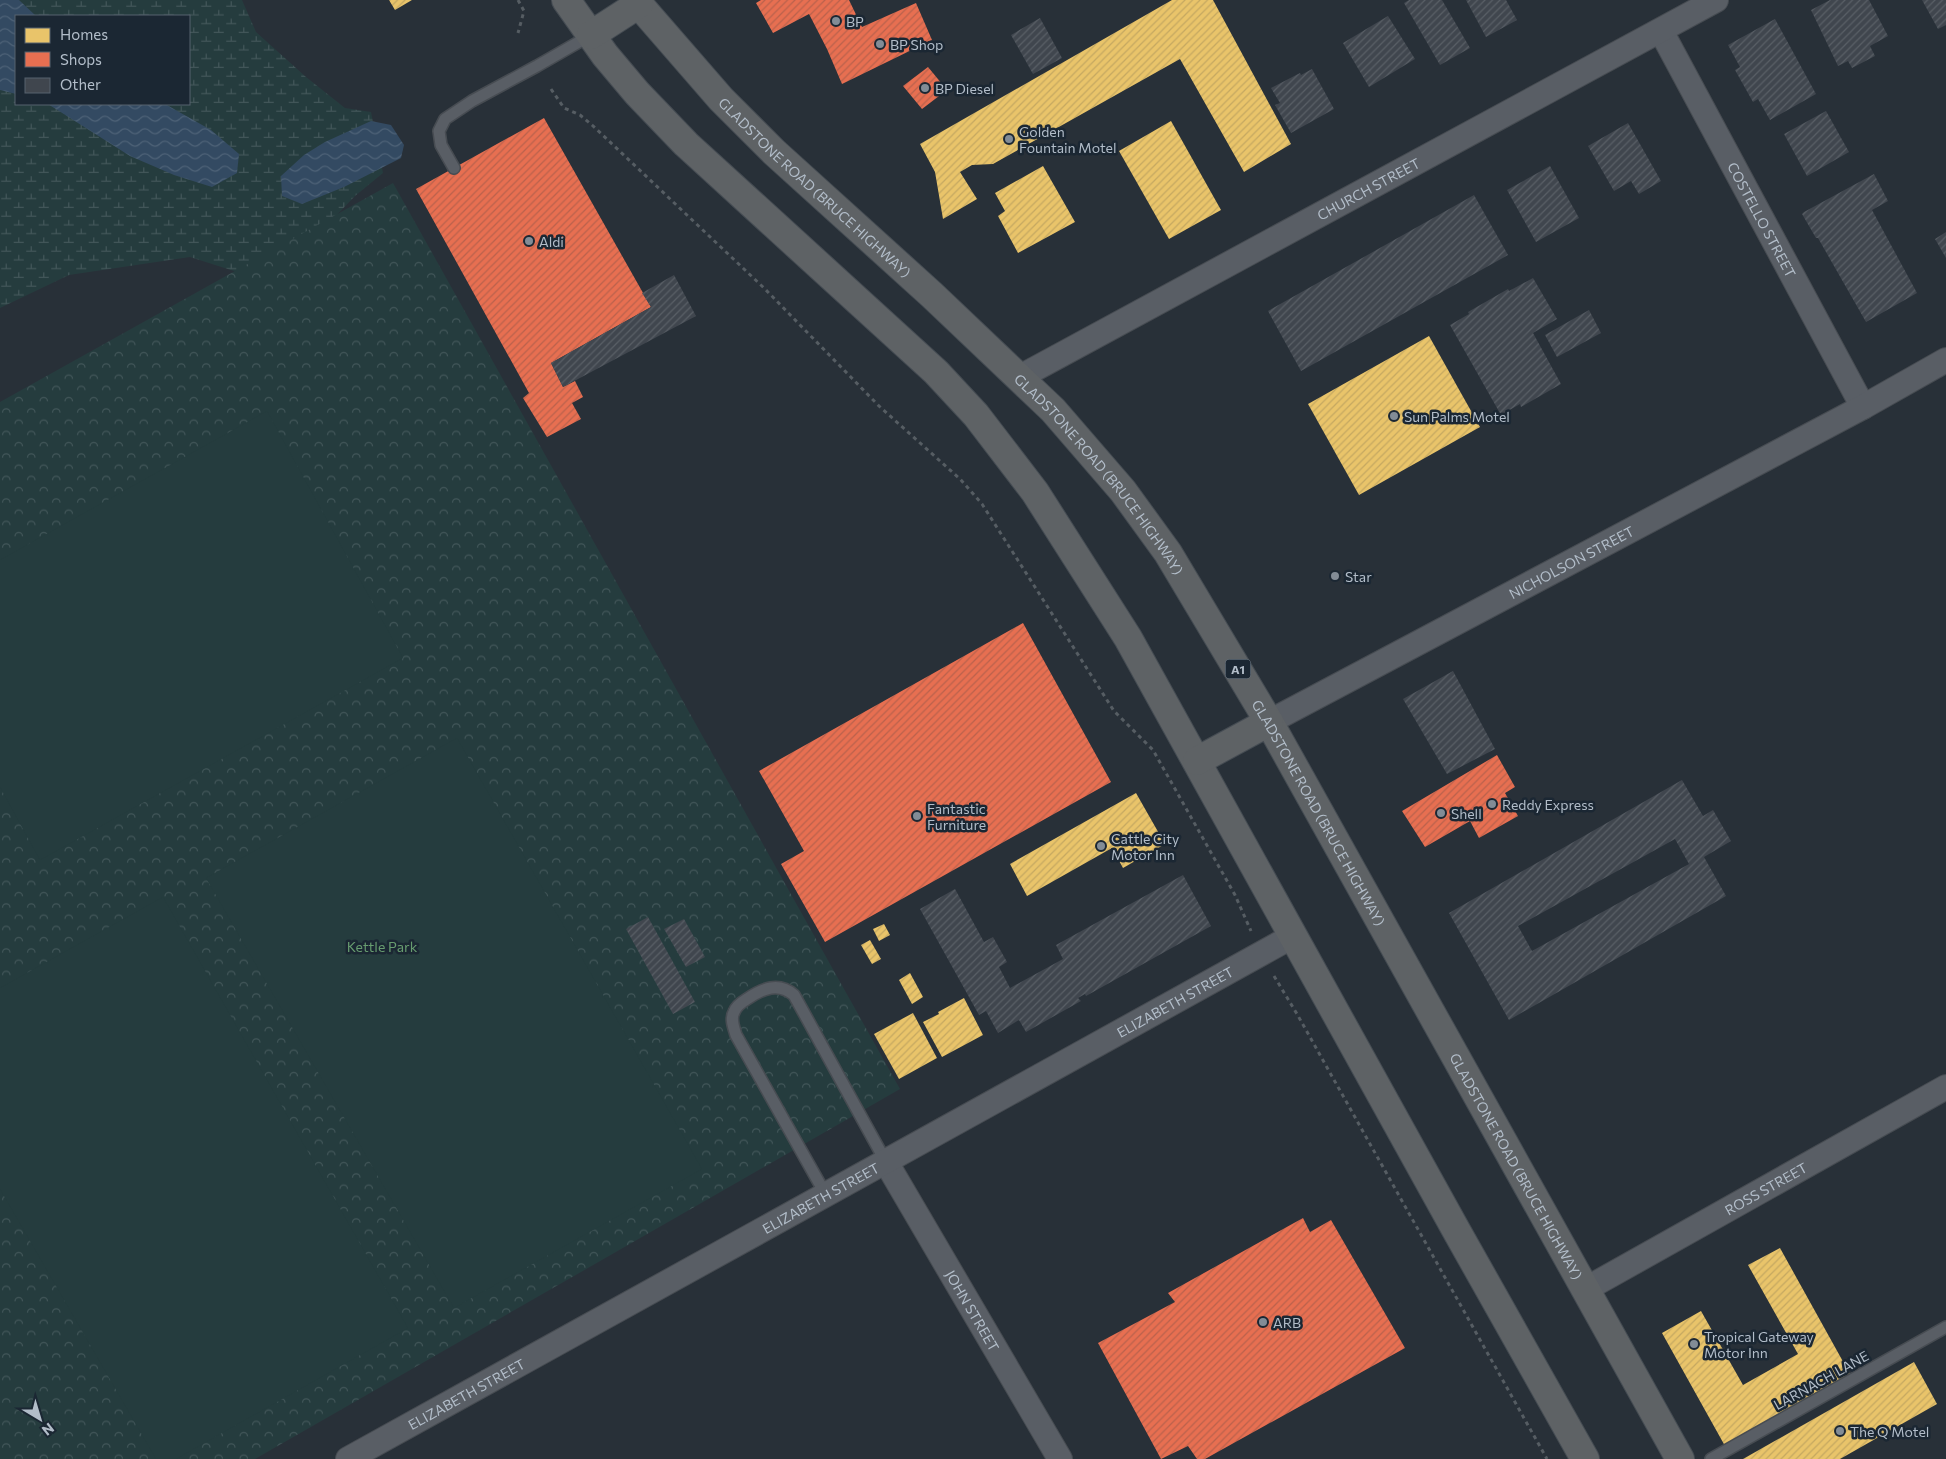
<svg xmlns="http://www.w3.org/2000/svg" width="1946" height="1459" font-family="Commissioner,sans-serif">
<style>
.wetland{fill:url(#wetland-marsh);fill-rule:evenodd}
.park{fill:url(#park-crowns)}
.pitch{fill:#253c3e}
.water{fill:url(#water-waves)}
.homes{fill:url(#homes-hatch)}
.shops{fill:url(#shops-hatch)}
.building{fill:url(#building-hatch);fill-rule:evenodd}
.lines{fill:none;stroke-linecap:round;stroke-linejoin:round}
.lane-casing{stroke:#474c52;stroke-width:14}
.street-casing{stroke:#474c52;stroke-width:26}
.highway-casing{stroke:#454c53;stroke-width:30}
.path{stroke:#565d63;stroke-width:3;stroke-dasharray:4 4;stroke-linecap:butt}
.lane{stroke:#595e65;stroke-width:11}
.street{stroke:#595e65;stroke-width:24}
.highway{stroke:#5e6265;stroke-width:28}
.poi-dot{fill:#828c96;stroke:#1b2733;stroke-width:2}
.labels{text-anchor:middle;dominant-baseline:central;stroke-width:5;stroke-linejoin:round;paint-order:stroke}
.shield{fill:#1b2733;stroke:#85909c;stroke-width:1}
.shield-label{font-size:12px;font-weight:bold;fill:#b2bdc9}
.poi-label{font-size:14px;fill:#b2bdc9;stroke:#1b2733;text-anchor:start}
.street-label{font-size:14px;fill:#b2bdc9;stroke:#1b2733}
.park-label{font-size:14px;fill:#679c6f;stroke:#1b2733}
</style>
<defs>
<pattern id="wetland-marsh" width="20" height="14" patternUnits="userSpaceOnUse" patternTransform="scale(1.25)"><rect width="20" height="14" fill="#253c3e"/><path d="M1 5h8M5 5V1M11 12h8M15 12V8" fill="none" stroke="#425659"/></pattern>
<pattern id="park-crowns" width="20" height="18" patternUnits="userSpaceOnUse" patternTransform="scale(1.25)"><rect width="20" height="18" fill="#253c3e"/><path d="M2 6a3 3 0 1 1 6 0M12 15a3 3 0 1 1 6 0" fill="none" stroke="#425659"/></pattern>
<pattern id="water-waves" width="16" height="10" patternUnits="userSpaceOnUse" patternTransform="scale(1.25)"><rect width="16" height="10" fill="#334a62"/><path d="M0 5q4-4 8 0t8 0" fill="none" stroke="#4e6277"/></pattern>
<pattern id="homes-hatch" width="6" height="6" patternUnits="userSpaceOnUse" patternTransform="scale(1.25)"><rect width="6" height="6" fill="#e9c46a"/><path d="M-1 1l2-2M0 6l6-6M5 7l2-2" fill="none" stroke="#c5a861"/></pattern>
<pattern id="shops-hatch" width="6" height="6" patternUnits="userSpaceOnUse" patternTransform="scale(1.25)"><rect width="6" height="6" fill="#e76f51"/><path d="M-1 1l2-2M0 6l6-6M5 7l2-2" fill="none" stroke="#ba624c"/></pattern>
<pattern id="building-hatch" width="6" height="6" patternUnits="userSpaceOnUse" patternTransform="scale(1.25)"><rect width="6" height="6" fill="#40464e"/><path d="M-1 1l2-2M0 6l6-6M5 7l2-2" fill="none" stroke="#595f66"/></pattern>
</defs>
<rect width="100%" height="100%" fill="#283038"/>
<path class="wetland" d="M0,0H242L256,32L306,77L345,108L371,112L383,173L355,196L302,251L256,278L190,257L69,275L0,308ZM16,16H189V104H16Z"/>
<polygon class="park" points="393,183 900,1089 255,1459 0,1459 0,402"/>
<g class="pitch">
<polygon points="267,411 403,658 40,860 0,787 0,560"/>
<polygon points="457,738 702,1169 454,1308 206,878"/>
<polygon points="163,897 408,1328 176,1459 156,1459 0,1189 0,988"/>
</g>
<g class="water">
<polygon points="0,0 19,0 36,16 16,16 16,94 0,90"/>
<polygon points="48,104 165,104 211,130 239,154 237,173 212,187 174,175 130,156"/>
<polygon points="371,121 391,125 404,145 401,158 344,187 302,204 282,196 281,176 304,155 325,142"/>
</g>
<g class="homes">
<polygon points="389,0 412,0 395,10"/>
<polygon points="1172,0 1213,0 1291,144 1244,172 1180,59 993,164 972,165 960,172 977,199 943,219 935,172 920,144"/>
<polygon points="1171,121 1221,210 1169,239 1119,151"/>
<polygon points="1043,166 1075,222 1018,253 998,216 1005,211 995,193"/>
<polygon points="1429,336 1480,427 1359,495 1308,404"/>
<polygon points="1136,793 1165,844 1123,868 1112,848 1027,896 1010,864"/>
<polygon points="884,924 890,935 879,941 873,929"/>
<polygon points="870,940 881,959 872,964 861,945"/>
<polygon points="910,973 923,997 912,1004 899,980"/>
<polygon points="964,998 983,1035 942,1057 923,1022 939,1014 938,1012"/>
<polygon points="913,1013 937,1058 899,1079 874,1034"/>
<polygon points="1780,1248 1851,1376 1725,1446 1662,1333 1701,1311 1743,1385 1798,1354 1748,1265"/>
<polygon points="1914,1362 1937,1404 1840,1459 1743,1459"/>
</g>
<g class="shops">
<polygon points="761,0 849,0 862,27 916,3 932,40 842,84 827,49 809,14 773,33 756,3"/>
<polygon points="928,67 947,90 922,109 903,86"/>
<polygon points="544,118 651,307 551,363 563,387 575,381 583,397 572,403 581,419 547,437 523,398 529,393 416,189"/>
<polygon points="1023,623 1111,782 825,942 781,864 804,851 759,771"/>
<polygon points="1497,755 1515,787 1505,793 1518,816 1479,838 1470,821 1425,847 1402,811"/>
<polygon points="1303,1218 1310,1232 1331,1220 1405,1348 1205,1459 1197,1459 1188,1446 1161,1459 1098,1343 1175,1302 1168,1293"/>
</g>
<g class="building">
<polygon points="1409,0 1442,0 1470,48 1440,65 1404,3"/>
<polygon points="1466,0 1506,0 1517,20 1486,37"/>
<polygon points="1830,0 1869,0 1888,36 1870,46 1875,56 1852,68 1848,61 1838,66 1811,10"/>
<polygon points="1922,0 1946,0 1946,25 1938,29"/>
<polygon points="1388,16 1415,59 1369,87 1343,43"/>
<polygon points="1040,18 1062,58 1033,74 1011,35"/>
<polygon points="1775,19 1816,94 1770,120 1758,99 1753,102 1735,70 1740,67 1728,45"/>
<polygon points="1312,69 1334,109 1291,133 1275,105 1280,103 1271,88 1300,73 1301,75"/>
<polygon points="1826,111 1849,152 1807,176 1784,134"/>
<polygon points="1628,123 1661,181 1639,194 1631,181 1614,191 1588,146"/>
<polygon points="1550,166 1579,218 1536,242 1507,190"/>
<polygon points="1874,174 1888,201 1872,210 1917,293 1866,322 1818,238 1816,238 1802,214 1804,212"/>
<polygon points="1474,195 1508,255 1301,371 1268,311"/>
<polygon points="1946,232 1946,258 1935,239"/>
<polygon points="674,275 696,316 563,387 551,363 651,307 642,293"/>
<polygon points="1533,278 1557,319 1533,333 1561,384 1521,407 1520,404 1501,415 1450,325 1469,314 1468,312 1508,289 1509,291"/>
<polygon points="1589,310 1601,333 1557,357 1545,335"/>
<polygon points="1453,671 1495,749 1447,774 1403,699"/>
<path d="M1682,780L1703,816L1713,810L1731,841L1704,857L1726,896L1509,1020L1449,913ZM1675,839L1689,864L1532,951L1518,926Z"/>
<polygon points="1183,875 1211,926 1086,996 1085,994 1078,998 1081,1001 1026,1032 1019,1020 998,1033 986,1011 979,1015 920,909 955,889 984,942 993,937 1007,962 999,967 1010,988 1063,959 1056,945"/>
<polygon points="648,917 695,1002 673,1014 626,929"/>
<polygon points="684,919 705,957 686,967 664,929"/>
</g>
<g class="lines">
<g class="lane-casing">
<g id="lane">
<polyline points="454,168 441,145 439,131 445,119 472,101 537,66 591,35"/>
<path d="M826,1195L736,1035C734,1028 730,1019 734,1012C736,1006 742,1002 747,999C763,988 779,982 794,995L886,1162"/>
<polyline points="1711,1459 1946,1327"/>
</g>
</g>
<g class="street-casing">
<g id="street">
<path id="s1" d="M1661,31L1863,407"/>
<path id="s2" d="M1020,377L1716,0"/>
<path id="s3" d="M1269,722L1863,407L1946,360"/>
<path id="s4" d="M886,1162L1060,1459"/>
<path id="s5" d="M1586,1289L1946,1087"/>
<path id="s6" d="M348,1459L1293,936"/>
</g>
</g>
<g class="highway-casing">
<g id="highway">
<polyline points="566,0 605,55 637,93 686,144 936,372 976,415 1035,492 1128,638 1456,1230 1585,1459"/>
<path id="s7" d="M635,0L721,99L774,152L932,295L1053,410L1123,491L1168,553L1269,722L1680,1459"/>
<polyline points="591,35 639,4"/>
<polyline points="1197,761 1269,722"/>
</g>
</g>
<g class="path">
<polyline points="518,0 524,11 518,33"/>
<polyline points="551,89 564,108 580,115 592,125 764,288 879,406 960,479 982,504 1114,711 1153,750 1235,895 1251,931"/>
<polyline points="1274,976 1297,1014 1547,1459"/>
</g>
<use href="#lane" class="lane"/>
<use href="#street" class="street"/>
<use href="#highway" class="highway"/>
</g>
<g class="poi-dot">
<circle cx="836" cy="21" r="5"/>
<circle cx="880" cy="44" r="5"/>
<circle cx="925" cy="88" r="5"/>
<circle cx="1009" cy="139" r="5"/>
<circle cx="529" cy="241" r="5"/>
<circle cx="1394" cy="416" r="5"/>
<circle cx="1335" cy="576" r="5"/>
<circle cx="1492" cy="804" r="5"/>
<circle cx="1441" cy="813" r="5"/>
<circle cx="917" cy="816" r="5"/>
<circle cx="1101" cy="846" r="5"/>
<circle cx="1263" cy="1322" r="5"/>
<circle cx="1694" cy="1344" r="5"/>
<circle cx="1840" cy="1431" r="5"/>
</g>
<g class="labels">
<rect class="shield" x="1225.5" y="659.5" width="25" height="19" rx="4"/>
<g class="shield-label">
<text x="1238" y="669">A1</text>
</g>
<g class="poi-label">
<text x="846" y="21">BP</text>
<text x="890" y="44">BP Shop</text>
<text x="935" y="88">BP Diesel</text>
<text x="1019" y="131">Golden<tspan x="1019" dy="16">Fountain Motel</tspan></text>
<text x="539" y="241">Aldi</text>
<text x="1404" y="416">Sun Palms Motel</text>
<text x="1345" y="576">Star</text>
<text x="1502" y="804">Reddy Express</text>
<text x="927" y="808">Fantastic<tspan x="927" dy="16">Furniture</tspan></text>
<text x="1451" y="813">Shell</text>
<text x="1111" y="838">Cattle City<tspan x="1111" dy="16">Motor Inn</tspan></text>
<text x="1273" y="1322">ARB</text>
<text x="1704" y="1336">Tropical Gateway<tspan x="1704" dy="16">Motor Inn</tspan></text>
<text x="1850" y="1431">The Q Motel</text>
</g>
<g class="street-label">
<text stroke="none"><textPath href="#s7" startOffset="260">GLADSTONE ROAD (BRUCE HIGHWAY)</textPath></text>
<text stroke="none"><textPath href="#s2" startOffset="396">CHURCH STREET</textPath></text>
<text stroke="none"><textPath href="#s1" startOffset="214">COSTELLO STREET</textPath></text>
<text stroke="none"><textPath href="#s7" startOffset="665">GLADSTONE ROAD (BRUCE HIGHWAY)</textPath></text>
<text stroke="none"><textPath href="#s3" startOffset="342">NICHOLSON STREET</textPath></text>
<text stroke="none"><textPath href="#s7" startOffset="1070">GLADSTONE ROAD (BRUCE HIGHWAY)</textPath></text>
<text stroke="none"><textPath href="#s6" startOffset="945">ELIZABETH STREET</textPath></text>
<text stroke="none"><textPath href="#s7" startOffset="1475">GLADSTONE ROAD (BRUCE HIGHWAY)</textPath></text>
<text stroke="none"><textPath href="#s5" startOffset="206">ROSS STREET</textPath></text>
<text stroke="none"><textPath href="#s6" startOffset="540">ELIZABETH STREET</textPath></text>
<text stroke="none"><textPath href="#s4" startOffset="172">JOHN STREET</textPath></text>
<text transform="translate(1821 1380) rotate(-29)">LARNACH LANE</text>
<text stroke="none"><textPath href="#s6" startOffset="135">ELIZABETH STREET</textPath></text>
</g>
<g class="park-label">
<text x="382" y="946">Kettle Park</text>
</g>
</g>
<rect x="15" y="15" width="175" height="90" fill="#1b2733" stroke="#57636f"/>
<rect x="25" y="28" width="25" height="15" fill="#e9c46a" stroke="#57636f"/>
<text x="60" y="40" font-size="15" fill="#b2bdc9">Homes</text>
<rect x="25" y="52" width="25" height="15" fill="#e76f51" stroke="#57636f"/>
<text x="60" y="65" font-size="15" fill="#b2bdc9">Shops</text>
<rect x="25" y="78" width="25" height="15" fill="#40464e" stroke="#57636f"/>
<text x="60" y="90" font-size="15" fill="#b2bdc9">Other</text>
<g transform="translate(40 1419) rotate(142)" stroke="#1b2733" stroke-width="4" paint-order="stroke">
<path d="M0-4L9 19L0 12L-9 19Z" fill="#b2bdc9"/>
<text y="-8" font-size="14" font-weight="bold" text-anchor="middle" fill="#b2bdc9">N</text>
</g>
</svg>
